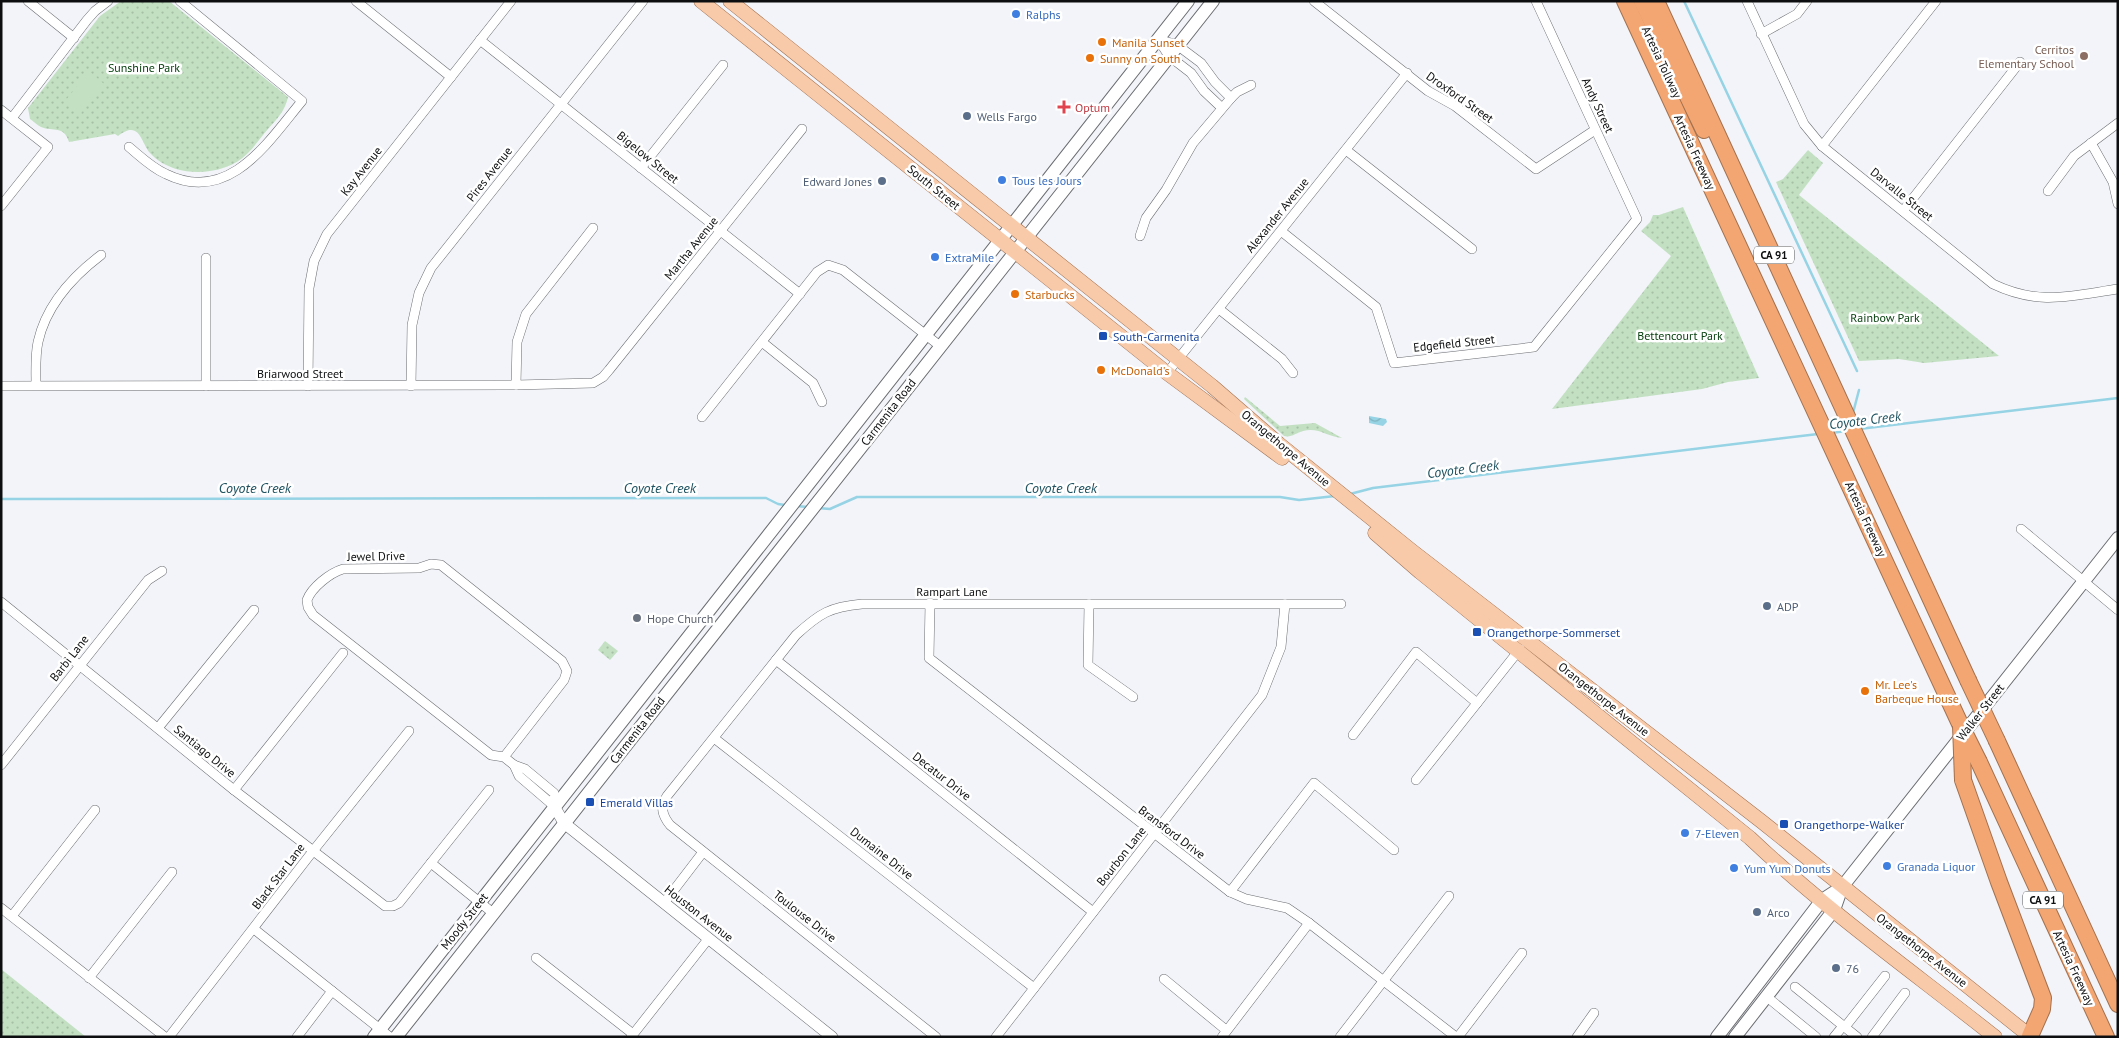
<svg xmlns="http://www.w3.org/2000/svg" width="2119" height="1038" font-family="'PT Sans',sans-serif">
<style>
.grass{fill:url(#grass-dots)}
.garden{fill:#c3e1c2}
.water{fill:url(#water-waves)}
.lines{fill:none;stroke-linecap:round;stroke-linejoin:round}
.stream{stroke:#96d3e4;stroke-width:2.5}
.minor-casing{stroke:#6b6d71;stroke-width:10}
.tertiary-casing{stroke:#6b6d71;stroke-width:12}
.secondary-casing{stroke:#6b6d71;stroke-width:14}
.primary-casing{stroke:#a2714f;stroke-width:15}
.motorway-casing{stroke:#a2714f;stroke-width:18}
.minor{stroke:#fff;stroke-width:9}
.tertiary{stroke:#fff;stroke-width:11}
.secondary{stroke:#fff;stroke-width:12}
.primary{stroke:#f8caaa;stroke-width:14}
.motorway{stroke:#f3a672;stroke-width:16}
.motorway-bridge-casing{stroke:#a2714f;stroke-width:18;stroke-linecap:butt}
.motorway-bridge{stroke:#f3a672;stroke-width:16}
.shop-dot{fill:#3f7fe0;stroke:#fff;stroke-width:2}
.food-dot{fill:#e8710a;stroke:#fff;stroke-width:2}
.education-dot{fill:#8d6e63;stroke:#fff;stroke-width:2}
.health-dot{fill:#e0444e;stroke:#fff;stroke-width:2}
.service-dot{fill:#5c6f8a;stroke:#fff;stroke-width:2}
.transit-dot{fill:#1a4fb4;stroke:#fff;stroke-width:2}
.worship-dot{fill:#6b7280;stroke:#fff;stroke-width:2}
.labels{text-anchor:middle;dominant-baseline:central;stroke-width:5;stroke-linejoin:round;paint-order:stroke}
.shield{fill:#fff;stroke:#565657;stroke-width:1}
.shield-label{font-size:11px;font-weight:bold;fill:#0d0e0f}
.shop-label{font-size:12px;fill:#366cbe;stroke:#fff;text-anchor:start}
.food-label{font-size:12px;fill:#c56008;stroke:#fff;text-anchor:start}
.education-label{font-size:12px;fill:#785e54;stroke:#fff;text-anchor:end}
.street-label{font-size:12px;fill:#0d0e0f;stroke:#fff}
.park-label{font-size:12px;fill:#0a4211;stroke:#fff}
.health-label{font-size:12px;fill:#be3a42;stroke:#fff;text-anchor:start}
.service-label{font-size:12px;fill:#4e5e75;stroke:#fff;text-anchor:start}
.transit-label{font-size:12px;fill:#164399;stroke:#fff;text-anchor:start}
.worship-label{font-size:12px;fill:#5b616d;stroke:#fff;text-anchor:start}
.water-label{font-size:14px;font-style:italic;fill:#205361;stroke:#fff}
</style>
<defs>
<pattern id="grass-dots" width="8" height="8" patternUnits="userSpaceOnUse" patternTransform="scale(1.25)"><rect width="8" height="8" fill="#c3e1c2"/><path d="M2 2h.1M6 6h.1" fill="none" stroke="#a6c0a6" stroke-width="1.8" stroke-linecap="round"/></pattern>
<pattern id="water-waves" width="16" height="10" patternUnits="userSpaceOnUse" patternTransform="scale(1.25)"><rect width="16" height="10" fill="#96d3e4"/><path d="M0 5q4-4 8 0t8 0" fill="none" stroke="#80b4c2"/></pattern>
</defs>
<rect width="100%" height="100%" fill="#f2f4f9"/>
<g class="grass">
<path d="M121,1H169L288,97C285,111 277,119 268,129C261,137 255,146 248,153C231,171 199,176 176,169C167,166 157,161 150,153C141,143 140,119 118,136L115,134L69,142C64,125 53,132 41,127C37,125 33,121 30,119L28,108L100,16Z"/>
<polygon points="1808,150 1823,163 1799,195 1999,356 1924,363 1899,359 1859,361 1776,182 1783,179"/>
<polygon points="1683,207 1759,378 1728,382 1702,389 1552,409 1671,256 1641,231 1650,222 1653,215 1659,215"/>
<path d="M1245,397L1280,426L1315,423L1342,438C1327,437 1319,427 1303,431C1296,433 1291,438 1284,436L1244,399Z"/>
<polygon points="605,641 618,651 610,660 598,650"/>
<polygon points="1,969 86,1037 1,1037"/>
</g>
<polygon class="garden" points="89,71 104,84 81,113 66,100"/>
<polygon class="water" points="1369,416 1386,419 1387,422 1383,426 1369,423"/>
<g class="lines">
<g class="stream">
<polyline points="1684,1 1857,371"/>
<polyline points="1853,413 1859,390"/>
<polyline points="1859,429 2118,398"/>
<polyline points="1831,433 1846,431"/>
<polyline points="1350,494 1373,488 1818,434"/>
<polyline points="1,499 766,498 778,504 785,505"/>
<polyline points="796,506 808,507"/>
<polyline points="818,508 830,509 857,497 1280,497 1299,500 1335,496"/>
</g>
<g class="minor-casing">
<g id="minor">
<polyline points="28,1 74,38"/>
<polyline points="356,1 451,77"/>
<polyline points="1314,1 1428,91 1455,106 1536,169 1595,130"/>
<path d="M1747,1L1804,124L1822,146L1993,284C2039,306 2070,296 2118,289"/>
<polyline points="1761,34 1797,14 1807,1"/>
<polyline points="1158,39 1177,45 1201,63 1215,82 1231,98"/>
<polyline points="1158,39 1169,56 1191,73 1204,91 1222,108"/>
<polyline points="480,40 800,294"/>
<polyline points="1,110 48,147 1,206"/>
<polyline points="12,118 87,20 95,11 108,1"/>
<polyline points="2091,143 2113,182 2118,204"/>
<polyline points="1822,146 1936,1"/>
<path d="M129,147C141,157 152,168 166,174C229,205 268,142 302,101L180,1"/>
<polyline points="1346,150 1472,249"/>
<polyline points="641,168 723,65"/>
<polyline points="2048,191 2074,156 2118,123"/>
<polyline points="1903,211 2020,62"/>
<polyline points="1281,231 1376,307 1394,363 1534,347 1637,219 1536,1"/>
<polyline points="1140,236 1146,218 1166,190 1193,143 1231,98 1237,92 1251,85"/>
<polyline points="1219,309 1282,359 1293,373"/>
<polyline points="762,342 813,383 822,402"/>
<polyline points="1167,373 1407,73"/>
<path d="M36,385C36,372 35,356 38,342C46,306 72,277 101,255"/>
<polyline points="516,385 517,342 526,314 593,228"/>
<polyline points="1,386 516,385 593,383 603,377 609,370 802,129"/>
<polyline points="206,386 206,258"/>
<polyline points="308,386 309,288 314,261 327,234 511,1"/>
<polyline points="411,386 412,325 419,293 431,268 643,1"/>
<polyline points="702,417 817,272 828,265 843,270 940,346"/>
<polyline points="2021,529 2118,610"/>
<polyline points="1,602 234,790 385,906 393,906 399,903 489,790"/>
<polyline points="930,603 929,658 1230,892 1246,899 1287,908 1309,923 1456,1037"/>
<polyline points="1089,604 1088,665 1133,697"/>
<polyline points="776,660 1093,912"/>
<polyline points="158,728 254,610"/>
<polyline points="1353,735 1416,652 1477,703"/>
<polyline points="714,738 1034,988"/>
<path d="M504,757L564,680L567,671L562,661L441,565L431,564L419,568L343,569C330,573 312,587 307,600L308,607L313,615L491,755L504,757L514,765L525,769L554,793V806"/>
<polyline points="1,765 148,580 162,571"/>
<polyline points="514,765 519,776 554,806"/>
<polyline points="1416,780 1520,649"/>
<polyline points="234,790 343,653"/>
<polyline points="431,863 493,913"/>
<polyline points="1230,892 1314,783 1394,850"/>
<polyline points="664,903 703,852"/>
<polyline points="1,908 165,1037"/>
<polyline points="12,916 95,810"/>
<polyline points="254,929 390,1037"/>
<polyline points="536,958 633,1034"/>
<polyline points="89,978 172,872"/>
<polyline points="1164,979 1226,1030"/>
<polyline points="1795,987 1857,1037"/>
<polyline points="1767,997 1816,1037"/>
<polyline points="1845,1027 1885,976"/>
<polyline points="169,1037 313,851 409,731"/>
<polyline points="297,1037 332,991"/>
<polyline points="631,1037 709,938"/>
<path d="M936,1037L670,825C662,815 660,807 667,796L796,635C820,613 830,607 862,604H1341"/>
<polyline points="996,1037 1262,695 1281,647 1285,604"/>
<polyline points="1222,1037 1309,923"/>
<polyline points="1340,1037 1449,896"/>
<polyline points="1458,1037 1522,953"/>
<polyline points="1577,1037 1594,1013"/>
<polyline points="1834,1037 1843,1026"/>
<polyline points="1872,1037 1905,993"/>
</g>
</g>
<g class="tertiary-casing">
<polyline id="tertiary" points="554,806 564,823 832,1037"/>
</g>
<g class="secondary-casing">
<g id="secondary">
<polyline points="374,1037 1188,1"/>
<polyline points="396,1037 1213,1"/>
<polyline points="1717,1037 1822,900 1842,887 2118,538"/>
<polyline points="1735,1037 1834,910 1842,887"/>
</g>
</g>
<g class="primary-casing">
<g id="primary">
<polyline points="701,1 1167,373 1282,458"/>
<polyline points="730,1 1212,386 1279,444 1412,551 1761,821 2031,1037"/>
<path d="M1375,533L1420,572L1750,838C1826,910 1913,972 1995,1037"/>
</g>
</g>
<g class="motorway-casing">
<g id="motorway">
<polyline points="1625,1 1961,726"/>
<polyline points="1642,1 1704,130"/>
<polyline points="1656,1 1968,680"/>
<polyline points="1997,741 2118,1004"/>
<polyline points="1979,762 2106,1037"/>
<polyline points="1963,780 1999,882 2043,998 2042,1009 2030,1036"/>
</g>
</g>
<use href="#minor" class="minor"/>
<use href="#tertiary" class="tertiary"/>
<use href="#secondary" class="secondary"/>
<use href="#primary" class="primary"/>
<use href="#motorway" class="motorway"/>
<g class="motorway-bridge-casing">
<g id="motorway-bridge">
<polyline points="1968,680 1997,741"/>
<polyline points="1961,726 1963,780"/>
<polyline points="1964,732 1979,762"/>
</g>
</g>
<use href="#motorway-bridge" class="motorway-bridge"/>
</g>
<g class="shop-dot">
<circle cx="1016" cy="14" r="5"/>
<circle cx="1002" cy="180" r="5"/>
<circle cx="935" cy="257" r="5"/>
<circle cx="1685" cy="833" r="5"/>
<circle cx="1887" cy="866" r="5"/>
<circle cx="1734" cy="868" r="5"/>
</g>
<g class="food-dot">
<circle cx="1102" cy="42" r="5"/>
<circle cx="1090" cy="58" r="5"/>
<circle cx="1015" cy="294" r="5"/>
<circle cx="1101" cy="370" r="5"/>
<circle cx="1865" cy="691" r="5"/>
</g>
<circle class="education-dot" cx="2084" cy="56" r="5"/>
<path class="health-dot" d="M1061.5 99.5h5v5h5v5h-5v5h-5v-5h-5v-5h5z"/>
<g class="service-dot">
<circle cx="967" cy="116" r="5"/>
<circle cx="882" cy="181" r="5"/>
<circle cx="1767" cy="606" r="5"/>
<circle cx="1757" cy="912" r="5"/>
<circle cx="1836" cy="968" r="5"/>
</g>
<g class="transit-dot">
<rect x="1098" y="331" width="10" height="10" rx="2.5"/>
<rect x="1472" y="627" width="10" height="10" rx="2.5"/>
<rect x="585" y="797" width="10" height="10" rx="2.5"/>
<rect x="1779" y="819" width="10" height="10" rx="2.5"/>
</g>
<circle class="worship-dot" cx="637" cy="618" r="5"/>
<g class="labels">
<g class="shield">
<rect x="1754" y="246.5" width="40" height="17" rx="4"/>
<rect x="2023" y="891.5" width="40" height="17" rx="4"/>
</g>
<g class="shield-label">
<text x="1774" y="255">CA 91</text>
<text x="2043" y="900">CA 91</text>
</g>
<g class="shop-label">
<text x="1026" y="14">Ralphs</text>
<text x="1012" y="180">Tous les Jours</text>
<text x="945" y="257">ExtraMile</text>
<text x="1695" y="833">7-Eleven</text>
<text x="1897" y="866">Granada Liquor</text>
<text x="1744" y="868">Yum Yum Donuts</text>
</g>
<g class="food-label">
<text x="1112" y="42">Manila Sunset</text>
<text x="1100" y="58">Sunny on South</text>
<text x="1025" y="294">Starbucks</text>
<text x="1111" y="370">McDonald's</text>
<text x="1875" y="684">Mr. Lee's<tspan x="1875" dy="14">Barbeque House</tspan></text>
</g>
<g class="education-label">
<text x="2074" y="49">Cerritos<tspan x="2074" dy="14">Elementary School</tspan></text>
</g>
<g class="street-label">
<text transform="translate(1662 62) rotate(65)">Artesia Tollway</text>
<text transform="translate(1460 97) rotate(35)">Droxford Street</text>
<text transform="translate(1598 105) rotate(65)">Andy Street</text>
<text transform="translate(1695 152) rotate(65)">Artesia Freeway</text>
<text transform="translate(648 157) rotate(39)">Bigelow Street</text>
<text transform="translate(361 171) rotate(-52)">Kay Avenue</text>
<text transform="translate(489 174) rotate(-52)">Pires Avenue</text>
<text transform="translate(934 187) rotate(39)">South Street</text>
<text transform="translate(1902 194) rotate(39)">Darvalle Street</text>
<text transform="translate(1277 215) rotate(-51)">Alexander Avenue</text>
<text transform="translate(691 248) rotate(-51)">Martha Avenue</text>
<text transform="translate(1454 343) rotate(-6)">Edgefield Street</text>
<text x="300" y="373">Briarwood Street</text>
<text transform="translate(888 412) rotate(-52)">Carmenita Road</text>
<text transform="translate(1286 448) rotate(40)">Orangethorpe Avenue</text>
<text transform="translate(1866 519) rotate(65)">Artesia Freeway</text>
<text transform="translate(376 556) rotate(-1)">Jewel Drive</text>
<text x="952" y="591">Rampart Lane</text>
<text transform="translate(69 658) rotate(-52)">Barbi Lane</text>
<text transform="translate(1604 699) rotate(38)">Orangethorpe Avenue</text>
<text transform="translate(1980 712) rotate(-52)">Walker Street</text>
<text transform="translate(637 730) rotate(-52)">Carmenita Road</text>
<text transform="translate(205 751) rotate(39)">Santiago Drive</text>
<text transform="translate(942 776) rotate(38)">Decatur Drive</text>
<text transform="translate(1172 832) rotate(37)">Bransford Drive</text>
<text transform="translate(882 853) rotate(38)">Dumaine Drive</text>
<text transform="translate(1121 856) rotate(-52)">Bourbon Lane</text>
<text transform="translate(278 876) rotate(-53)">Black Star Lane</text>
<text transform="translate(699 913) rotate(38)">Houston Avenue</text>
<text transform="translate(805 916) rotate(38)">Toulouse Drive</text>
<text transform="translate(464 921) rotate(-52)">Moody Street</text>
<text transform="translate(1922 950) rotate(38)">Orangethorpe Avenue</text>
<text transform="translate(2074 968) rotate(65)">Artesia Freeway</text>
</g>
<g class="park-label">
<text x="144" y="67">Sunshine Park</text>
<text x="1885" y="317">Rainbow Park</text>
<text x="1680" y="335">Bettencourt Park</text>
</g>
<g class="health-label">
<text x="1075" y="107">Optum</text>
</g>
<g class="service-label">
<text x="977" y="116">Wells Fargo</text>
<text x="872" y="181" text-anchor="end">Edward Jones</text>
<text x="1777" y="606">ADP</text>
<text x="1767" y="912">Arco</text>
<text x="1846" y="968">76</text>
</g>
<g class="transit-label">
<text x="1113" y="336">South-Carmenita</text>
<text x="1487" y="632">Orangethorpe-Sommerset</text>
<text x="600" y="802">Emerald Villas</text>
<text x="1794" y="824">Orangethorpe-Walker</text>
</g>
<g class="worship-label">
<text x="647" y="618">Hope Church</text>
</g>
<g class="water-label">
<text transform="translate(1865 420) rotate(-7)">Coyote Creek</text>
<text transform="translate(1463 469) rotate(-7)">Coyote Creek</text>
<text x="255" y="488">Coyote Creek</text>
<text x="660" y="488">Coyote Creek</text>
<text x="1061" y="488">Coyote Creek</text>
</g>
</g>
<rect width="2119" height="1038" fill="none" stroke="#0d0e0f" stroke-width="5"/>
</svg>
